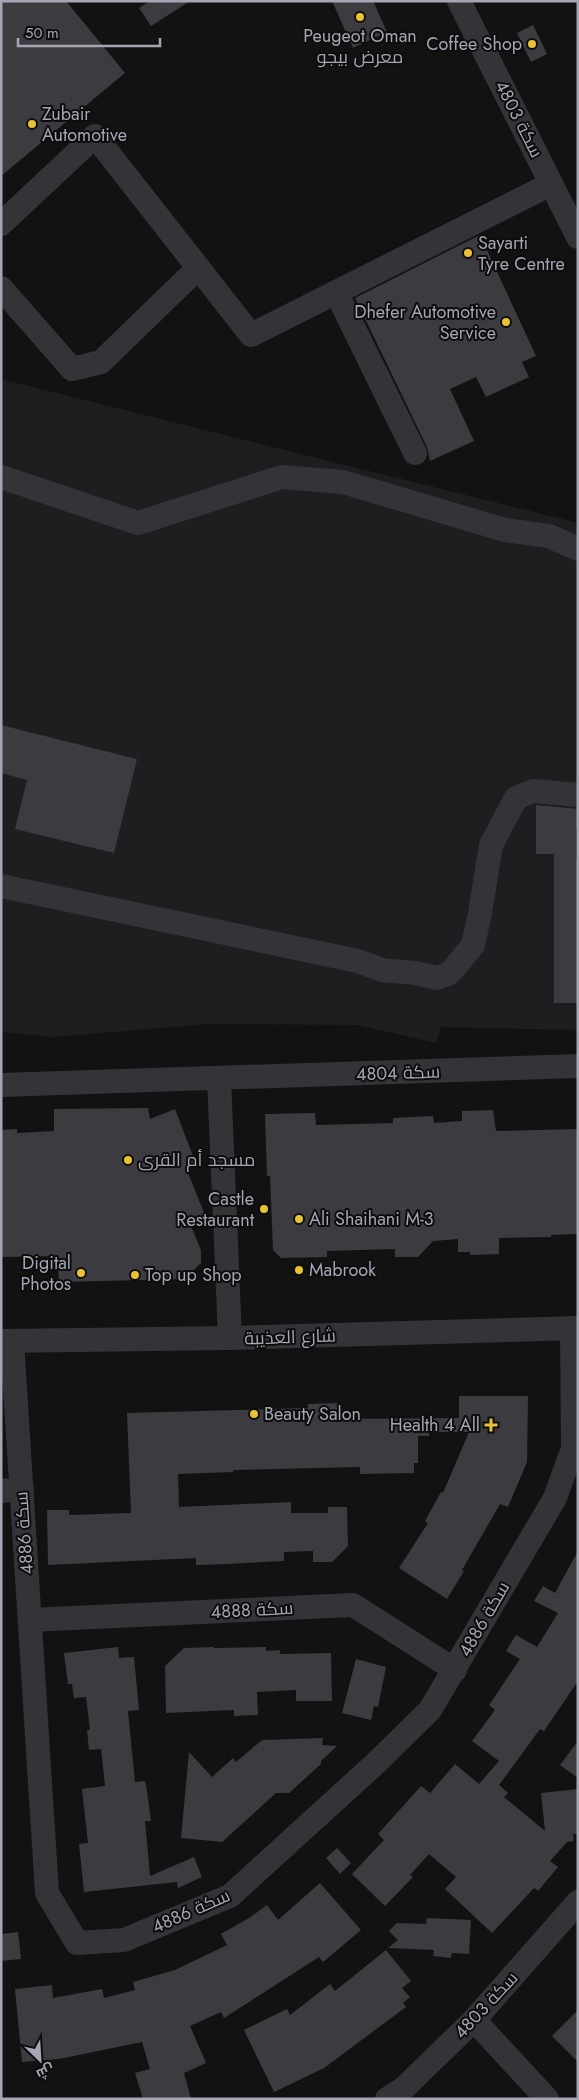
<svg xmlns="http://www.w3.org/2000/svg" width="579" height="2100" font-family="Jost,Cairo,sans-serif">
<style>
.built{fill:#1e1e20}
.building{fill:#3c3c40}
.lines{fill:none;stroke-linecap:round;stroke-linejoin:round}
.minor{stroke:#333338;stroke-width:24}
.poi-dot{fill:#e9c334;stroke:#0d0d0e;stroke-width:2}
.labels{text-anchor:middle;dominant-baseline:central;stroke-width:4;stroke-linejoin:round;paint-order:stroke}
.poi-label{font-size:18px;fill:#a4a6b3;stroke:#0d0d0e;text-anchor:start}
.street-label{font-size:18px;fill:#a4a6b3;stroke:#0d0d0e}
</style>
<rect width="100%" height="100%" fill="#121213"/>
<polygon class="built" points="1,379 578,523 578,1030 441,1027 436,1043 358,1025 208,1024 53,1037 1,1032"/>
<g class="building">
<polygon points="1,1 66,1 125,73 1,176"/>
<polygon points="150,1 190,1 151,26 139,8"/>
<polygon points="332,1 373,1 387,32 353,48"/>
<polygon points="533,25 547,54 531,62 517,33"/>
<polygon points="480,235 536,356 522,362 529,377 486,397 476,377 450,389 474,441 430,461 427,447 355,298"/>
<polygon points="1,725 137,759 114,853 15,829 27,780 1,773"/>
<polygon points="536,805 578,809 578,828 576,828 576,861 578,861 578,1003 554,1003 554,854 536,854"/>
<polygon points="148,1108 150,1119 175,1109 196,1164 186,1168 205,1215 189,1221 201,1250 201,1263 184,1279 59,1282 57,1256 1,1257 1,1130 17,1129 17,1133 54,1131 54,1109"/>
<polygon points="493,1110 496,1131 578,1129 578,1234 551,1235 551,1237 499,1238 499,1254 470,1255 470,1252 458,1252 458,1239 433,1241 418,1257 395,1257 395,1249 327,1251 327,1257 281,1258 273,1250 270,1176 267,1176 265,1114 315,1113 316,1125 393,1123 393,1118 433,1116 434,1123 462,1121 462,1111"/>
<polygon points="459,1396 528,1396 527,1462 508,1507 500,1504 462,1570 464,1571 447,1599 399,1568 428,1523 425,1521 441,1492 443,1493 469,1432 429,1432 429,1436 418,1436 418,1463 414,1463 414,1473 360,1474 360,1467 233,1470 233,1472 178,1474 179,1507 291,1502 291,1513 328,1513 328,1507 347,1507 348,1546 332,1562 313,1562 313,1551 284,1552 284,1561 228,1564 196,1565 196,1558 48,1565 47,1510 69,1510 69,1515 131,1513 127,1413 308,1408 308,1404 338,1403 338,1410 343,1410 344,1419 459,1418"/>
<polygon points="578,1551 578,1681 544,1731 540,1729 499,1785 508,1793 504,1797 545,1831 541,1793 578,1789 578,1834 573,1834 574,1841 567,1842 550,1861 558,1867 538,1891 534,1888 492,1933 445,1889 456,1877 429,1854 410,1875 413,1877 385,1906 352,1874 384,1840 378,1834 421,1786 430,1793 455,1764 479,1784 499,1761 472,1741 495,1710 489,1705 520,1659 506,1651 516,1635 537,1647 558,1613 534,1601 543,1586 555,1593"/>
<polygon points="118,1647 119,1658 134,1657 139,1710 128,1711 135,1782 145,1781 147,1791 151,1821 145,1821 150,1876 194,1857 202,1877 178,1888 177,1882 84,1892 79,1844 88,1843 82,1789 105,1786 101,1749 89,1750 87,1730 90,1730 86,1697 74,1698 72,1684 68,1684 64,1653"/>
<polygon points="214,1647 214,1648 266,1647 266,1651 280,1650 280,1654 331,1653 332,1701 296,1701 296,1690 257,1692 258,1715 234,1716 234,1710 166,1713 165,1666 184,1648"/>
<polygon points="356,1659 386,1667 378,1707 374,1706 371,1720 342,1713"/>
<polygon points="323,1738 322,1745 337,1746 321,1761 321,1764 289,1793 276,1793 222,1842 181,1838 189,1752 212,1777 233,1758 236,1762 262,1740"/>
<polygon points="578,1741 578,1778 560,1765"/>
<polygon points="337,1848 351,1863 340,1874 326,1858"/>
<polygon points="320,1883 361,1930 323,1962 319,1957 224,2018 221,2012 190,2026 206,2063 184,2073 191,2099 143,2099 135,2073 150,2069 142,2042 59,2059 22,2062 15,1989 52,1985 53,1998 102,1989 104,1998 135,1990 133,1982 175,1970 227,1945 221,1934 249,1918 267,1905 278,1920"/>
<polygon points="427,1918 471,1920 469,1954 452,1953 451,1958 433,1956 434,1950 388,1948 398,1940 389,1931 397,1923 426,1924"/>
<polygon points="18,1932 21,1959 1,1961 1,1934"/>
<polygon points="386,1950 411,1981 402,1988 410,1997 403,2003 406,2007 324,2068 274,2092 244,2030 287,2009 290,2015 330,1984 335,1991"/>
<polygon points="578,2010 578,2062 552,2036"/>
</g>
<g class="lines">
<g class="minor">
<polyline points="459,1 578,237"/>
<polyline points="1,224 95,136 251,335 551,184"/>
<polyline points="1,288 72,369 101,362 198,268"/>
<polyline points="336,292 415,453"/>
<polyline points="1,477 138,523 282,477 343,482 505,530 549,536 578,549"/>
<polyline points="1,886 358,961 382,970 415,973 437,978 450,973 473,945 480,913 491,845 516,798 533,791 578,795"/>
<polyline points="219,1079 230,1338"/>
<polyline points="1,1085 578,1066"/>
<polyline points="1,1341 230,1338 578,1328"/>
<polyline points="12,1341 47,1893 77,1943 124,1940 230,1896 376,1763 430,1710 555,1498 573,1448 572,1328"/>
<polyline points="1,1491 22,1489"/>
<polyline points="30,1620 353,1605 455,1670"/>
<polyline points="474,2020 547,2099"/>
<polyline points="387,2099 404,2088 474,2020 578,1902"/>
</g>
</g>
<g class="poi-dot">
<circle cx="360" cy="17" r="5"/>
<circle cx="532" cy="44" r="5"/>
<circle cx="32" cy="124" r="5"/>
<circle cx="468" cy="253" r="5"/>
<circle cx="506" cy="322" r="5"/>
<circle cx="128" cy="1160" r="5"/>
<circle cx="264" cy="1209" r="5"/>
<circle cx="299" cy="1219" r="5"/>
<circle cx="299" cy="1270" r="5"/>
<circle cx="81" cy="1273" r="5"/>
<circle cx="135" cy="1275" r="5"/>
<circle cx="254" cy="1414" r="5"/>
<path d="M488.5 1417.5h5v5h5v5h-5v5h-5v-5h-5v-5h5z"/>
</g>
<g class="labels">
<g class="poi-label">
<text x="360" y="36" text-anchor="middle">Peugeot Oman<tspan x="360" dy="21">معرض بيجو</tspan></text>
<text x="522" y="44" text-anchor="end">Coffee Shop</text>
<text x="42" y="114">Zubair<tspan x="42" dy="21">Automotive</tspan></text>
<text x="478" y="243">Sayarti<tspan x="478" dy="21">Tyre Centre</tspan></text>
<text x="496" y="312" text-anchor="end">Dhefer Automotive<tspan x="496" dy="21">Service</tspan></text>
<text x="138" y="1160">مسجد أم القرى</text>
<text x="254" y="1199" text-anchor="end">Castle<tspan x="254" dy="21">Restaurant</tspan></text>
<text x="309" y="1219">Ali Shaihani M-3</text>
<text x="71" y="1263" text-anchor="end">Digital<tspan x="71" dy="21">Photos</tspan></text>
<text x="309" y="1270">Mabrook</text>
<text x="145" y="1275">Top up Shop</text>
<text x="264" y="1414">Beauty Salon</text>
<text x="480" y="1425" text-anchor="end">Health 4 All</text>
</g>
<g class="street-label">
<text transform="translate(519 119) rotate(63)">سكة 4803</text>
<text transform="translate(398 1073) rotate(-2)">سكة 4804</text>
<text transform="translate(290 1337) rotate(-2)">شارع العذيبة</text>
<text transform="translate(24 1533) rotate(-94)">سكة 4886</text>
<text transform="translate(252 1610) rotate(-3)">سكة 4888</text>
<text transform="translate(484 1619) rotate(-60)">سكة 4886</text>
<text transform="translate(191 1911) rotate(-24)">سكة 4886</text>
<text transform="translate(486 2005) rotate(-47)">سكة 4803</text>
</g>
</g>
<rect width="579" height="2100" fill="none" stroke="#a4a6b3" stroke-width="5"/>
<g transform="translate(40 2060) rotate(155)" stroke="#0d0d0e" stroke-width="4" paint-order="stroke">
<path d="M0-4L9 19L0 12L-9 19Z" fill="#a4a6b3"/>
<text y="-8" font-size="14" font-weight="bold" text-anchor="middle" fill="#a4a6b3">ش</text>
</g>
<path d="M18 38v8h142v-8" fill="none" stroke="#a4a6b3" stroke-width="2.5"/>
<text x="25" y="38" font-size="15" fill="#a4a6b3" stroke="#0d0d0e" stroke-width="4" paint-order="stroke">50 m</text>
</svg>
